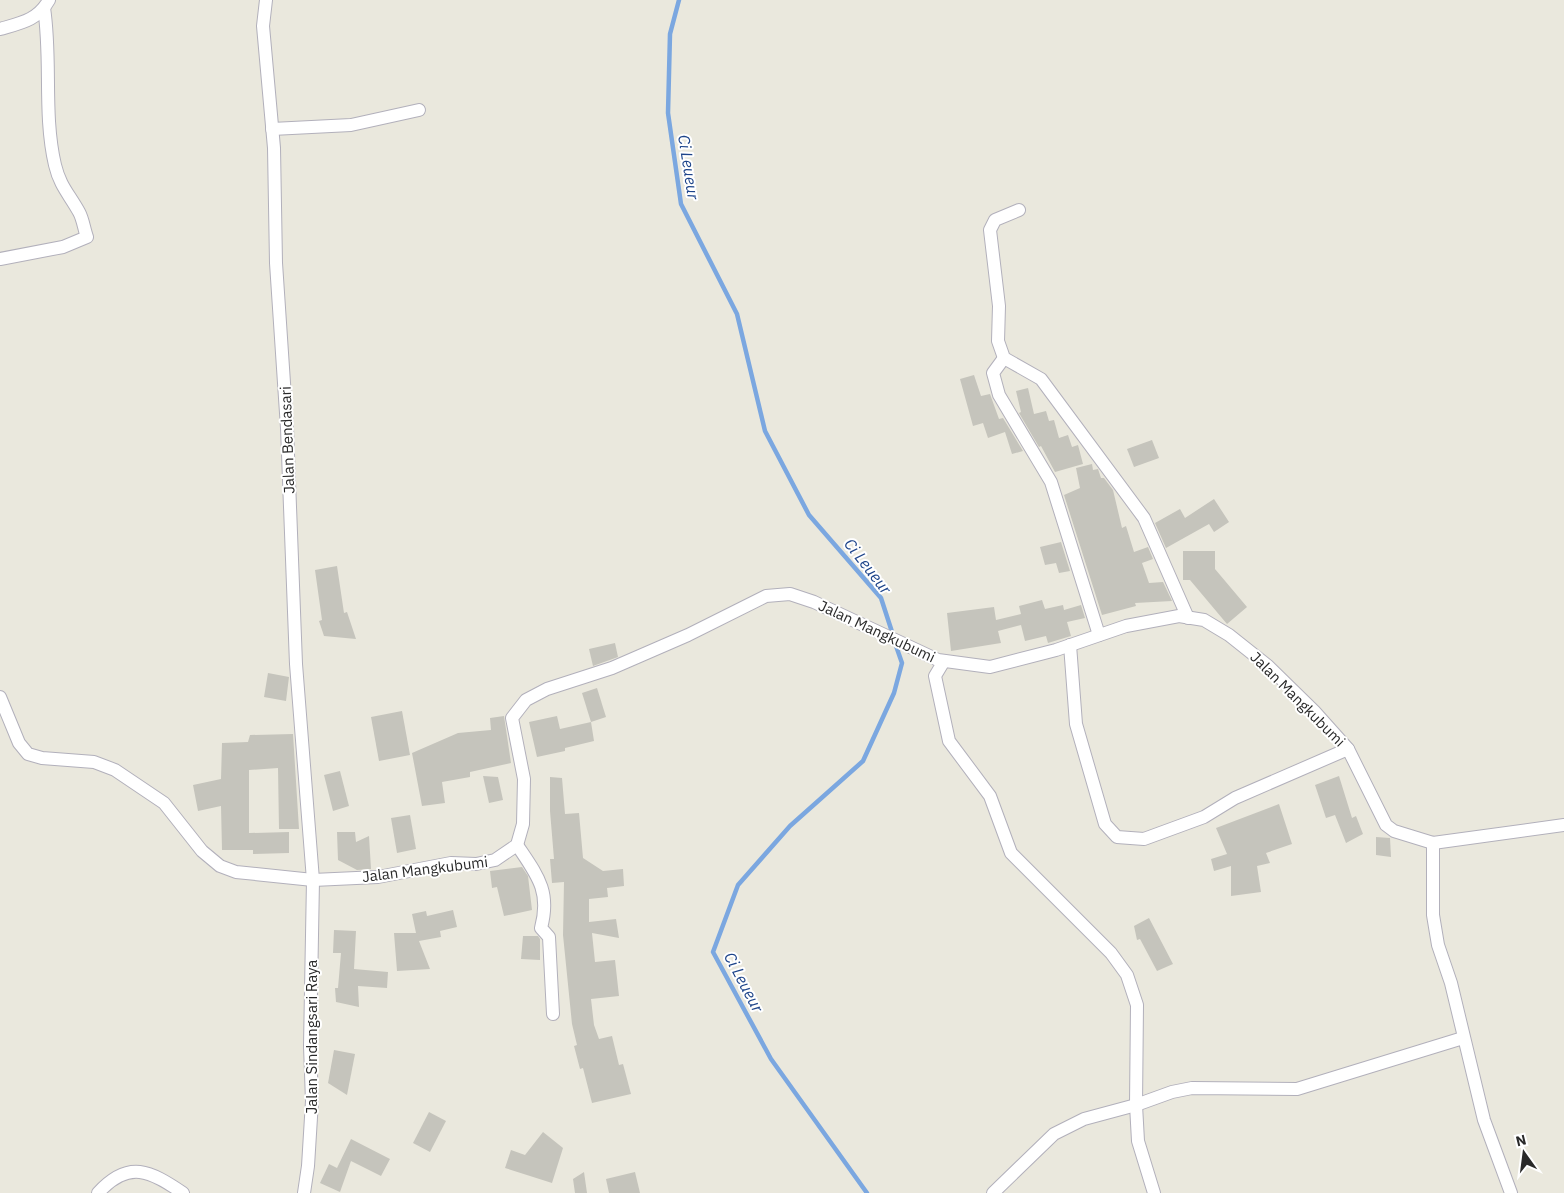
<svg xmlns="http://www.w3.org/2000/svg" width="1564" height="1193" font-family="'IBM Plex Sans',sans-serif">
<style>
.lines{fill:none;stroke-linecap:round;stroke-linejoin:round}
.stream{stroke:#7ba7e0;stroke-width:4.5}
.building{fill:#c5c4bc}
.minor-casing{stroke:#b2b0bb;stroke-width:14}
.minor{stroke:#fff;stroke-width:12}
.labels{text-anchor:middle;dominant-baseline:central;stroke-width:4;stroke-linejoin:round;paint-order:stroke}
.street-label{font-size:15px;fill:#292929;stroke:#fff}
.water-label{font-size:16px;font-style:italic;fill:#1d448a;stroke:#fff}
</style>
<rect width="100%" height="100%" fill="#eae8dd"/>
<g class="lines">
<g class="stream">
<polyline points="679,0 670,34 668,113 681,204 737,314 765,431 809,515 881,598 893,635"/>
<polyline points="867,1193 771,1059 713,952 738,885 790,826 863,761 894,693 902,663 895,643"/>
</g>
</g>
<g class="building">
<polygon points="974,375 981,396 990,394 999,419 1003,418 1023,451 1012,454 1005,432 988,438 983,423 973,426 960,379"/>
<polygon points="1028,388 1034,414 1046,411 1049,421 1054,420 1059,438 1068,435 1072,447 1078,445 1083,464 1055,472 1041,446 1039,447 1019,413 1021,412 1016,391"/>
<polygon points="1152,440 1159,458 1134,467 1127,449"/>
<polygon points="1092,464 1093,470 1098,469 1101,478 1104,478 1113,490 1122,528 1126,526 1134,552 1148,547 1153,559 1142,563 1149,583 1163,582 1172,601 1135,603 1136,606 1102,615 1064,495 1080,488 1076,468"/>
<polygon points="1214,499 1229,522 1214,532 1209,524 1166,548 1155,523 1180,509 1185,518"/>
<polygon points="1061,542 1070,571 1059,573 1056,563 1045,565 1040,547"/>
<polygon points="1183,551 1215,551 1215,569 1247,607 1227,624 1190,580 1183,580"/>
<polygon points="337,566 344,613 347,612 356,639 324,636 319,621 322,620 315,570"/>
<polygon points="1042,600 1045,609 1063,605 1064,610 1081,605 1085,618 1067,622 1071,636 1048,643 1046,636 1025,641 1021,625 998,631 1001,643 951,651 947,613 994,607 996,620 1021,614 1019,606"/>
<polygon points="615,643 618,657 593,666 589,649"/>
<polygon points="268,673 289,677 286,701 264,697"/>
<polygon points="597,688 606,717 591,722 582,693"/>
<polygon points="402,711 410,755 379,761 371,717"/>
<polygon points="504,716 511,763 470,772 470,777 442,782 445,803 422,806 412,753 458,733 491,730 490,718"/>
<polygon points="557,716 560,729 591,722 594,741 565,748 565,751 537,757 529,722"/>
<polygon points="293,734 299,829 279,829 278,768 249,770 249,833 289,832 289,853 253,854 253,850 222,850 221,806 198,811 193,785 221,779 222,743 248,742 250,735"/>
<polygon points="340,771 349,806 333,811 324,775"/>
<polygon points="483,776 498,777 503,800 489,803"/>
<polygon points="1339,776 1352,818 1356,816 1363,834 1346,843 1335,815 1326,818 1315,785"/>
<polygon points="550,777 562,778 565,814 579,813 583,858 603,871 623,869 624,886 607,888 608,897 589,899 589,922 616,919 619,938 592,933 595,962 615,960 619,996 591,999 594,1025 599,1039 612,1036 619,1065 623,1064 631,1094 592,1103 583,1068 580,1069 574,1046 577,1045 572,1024 563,935 564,882 552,883 550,859 554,859 550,811"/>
<polygon points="1279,804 1292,844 1266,853 1270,863 1257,866 1261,892 1231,896 1231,866 1214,871 1211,859 1227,854 1216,828"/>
<polygon points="410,815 416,849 397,853 391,818"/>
<polygon points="337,832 355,832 356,842 369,836 371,869 357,870 338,860"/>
<polygon points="1376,837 1390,838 1391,857 1376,855"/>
<polygon points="522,867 528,876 532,910 504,916 497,887 492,888 490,871"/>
<polygon points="453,910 457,927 440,931 441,937 419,941 430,969 397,971 394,933 416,933 412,914 426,911 427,916"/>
<polygon points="1149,918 1173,964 1157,971 1140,939 1137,940 1134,926"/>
<polygon points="334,930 356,931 354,969 388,972 387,988 358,986 359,1007 336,1002 335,988 338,988 341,953 333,953"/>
<polygon points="523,936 538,936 540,939 540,960 521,959"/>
<polygon points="334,1050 355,1054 347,1095 328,1083"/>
<polygon points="429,1112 446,1121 430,1152 413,1143"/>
<polygon points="543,1132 563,1148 552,1183 505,1168 511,1150 525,1155"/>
<polygon points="351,1139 390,1159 381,1176 351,1161 340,1192 320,1183 329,1164 337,1168"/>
<polygon points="584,1172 587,1193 575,1193 573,1179"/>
<polygon points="635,1172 640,1193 609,1193 606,1179"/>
</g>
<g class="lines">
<g class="minor-casing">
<g id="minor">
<polyline points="266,0 263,26 274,148 276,263 287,428 296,664 313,880 310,1046 312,1101 308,1166 304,1193"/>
<path d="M0,29C21,23 38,20 49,0"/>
<polyline points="272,129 351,125 419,110"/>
<polyline points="1019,210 995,220 990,230 999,306 998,341 1004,358 1041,379 1144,518 1188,618"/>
<path d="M0,259L63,247L87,237C84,229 83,219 79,212C69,194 60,186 55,165C43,114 52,60 44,8"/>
<polyline points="1004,358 993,373 999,395 1051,482 1099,635"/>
<polyline points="1070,645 1076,724 1105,824 1117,837 1144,839 1204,817 1235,798 1348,749"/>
<polyline points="944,661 935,676 949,741 990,796 1011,853 1111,953 1127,975 1137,1005 1136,1105 1138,1141 1154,1193"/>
<polyline points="0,697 19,743 28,754 42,758 94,762 115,770 164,803 202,851 220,866 236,872 313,880 378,877 451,863 476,864 495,860 517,845 523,824 524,779 512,718 526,700 547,689 612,668 688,635 766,596 790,594 814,602 938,660 990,667 1056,650 1126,626 1179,616 1204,620 1229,635 1268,666 1314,711 1348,749 1386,825 1394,831 1433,843 1564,825"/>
<polyline points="1433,843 1433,915 1438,945 1451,983 1484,1120 1511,1193"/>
<path d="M517,845C537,875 551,891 541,928L549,937L553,1014"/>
<path d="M98,1193C129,1159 150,1171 183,1193"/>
<polyline points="993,1193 1054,1134 1084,1119 1136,1105 1172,1092 1192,1088 1297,1089 1463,1038"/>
</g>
</g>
<use href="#minor" class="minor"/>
</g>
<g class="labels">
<g class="street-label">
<text transform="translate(287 440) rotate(-92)">Jalan Bendasari</text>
<text transform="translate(877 631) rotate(25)">Jalan Mangkubumi</text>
<text transform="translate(1298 699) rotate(45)">Jalan Mangkubumi</text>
<text transform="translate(425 869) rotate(-7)">Jalan Mangkubumi</text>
<text transform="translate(311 1037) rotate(-90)">Jalan Sindangsari Raya</text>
</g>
<g class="water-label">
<text transform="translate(689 167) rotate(81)">Ci Leueur</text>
<text transform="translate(868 566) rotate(52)">Ci Leueur</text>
<text transform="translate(744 982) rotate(62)">Ci Leueur</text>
</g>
</g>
<g transform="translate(1524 1153) rotate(346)" stroke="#ffffff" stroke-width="4" paint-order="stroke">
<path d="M0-4L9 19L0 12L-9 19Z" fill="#292929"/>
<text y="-8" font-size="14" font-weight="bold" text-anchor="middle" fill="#292929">N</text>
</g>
</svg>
